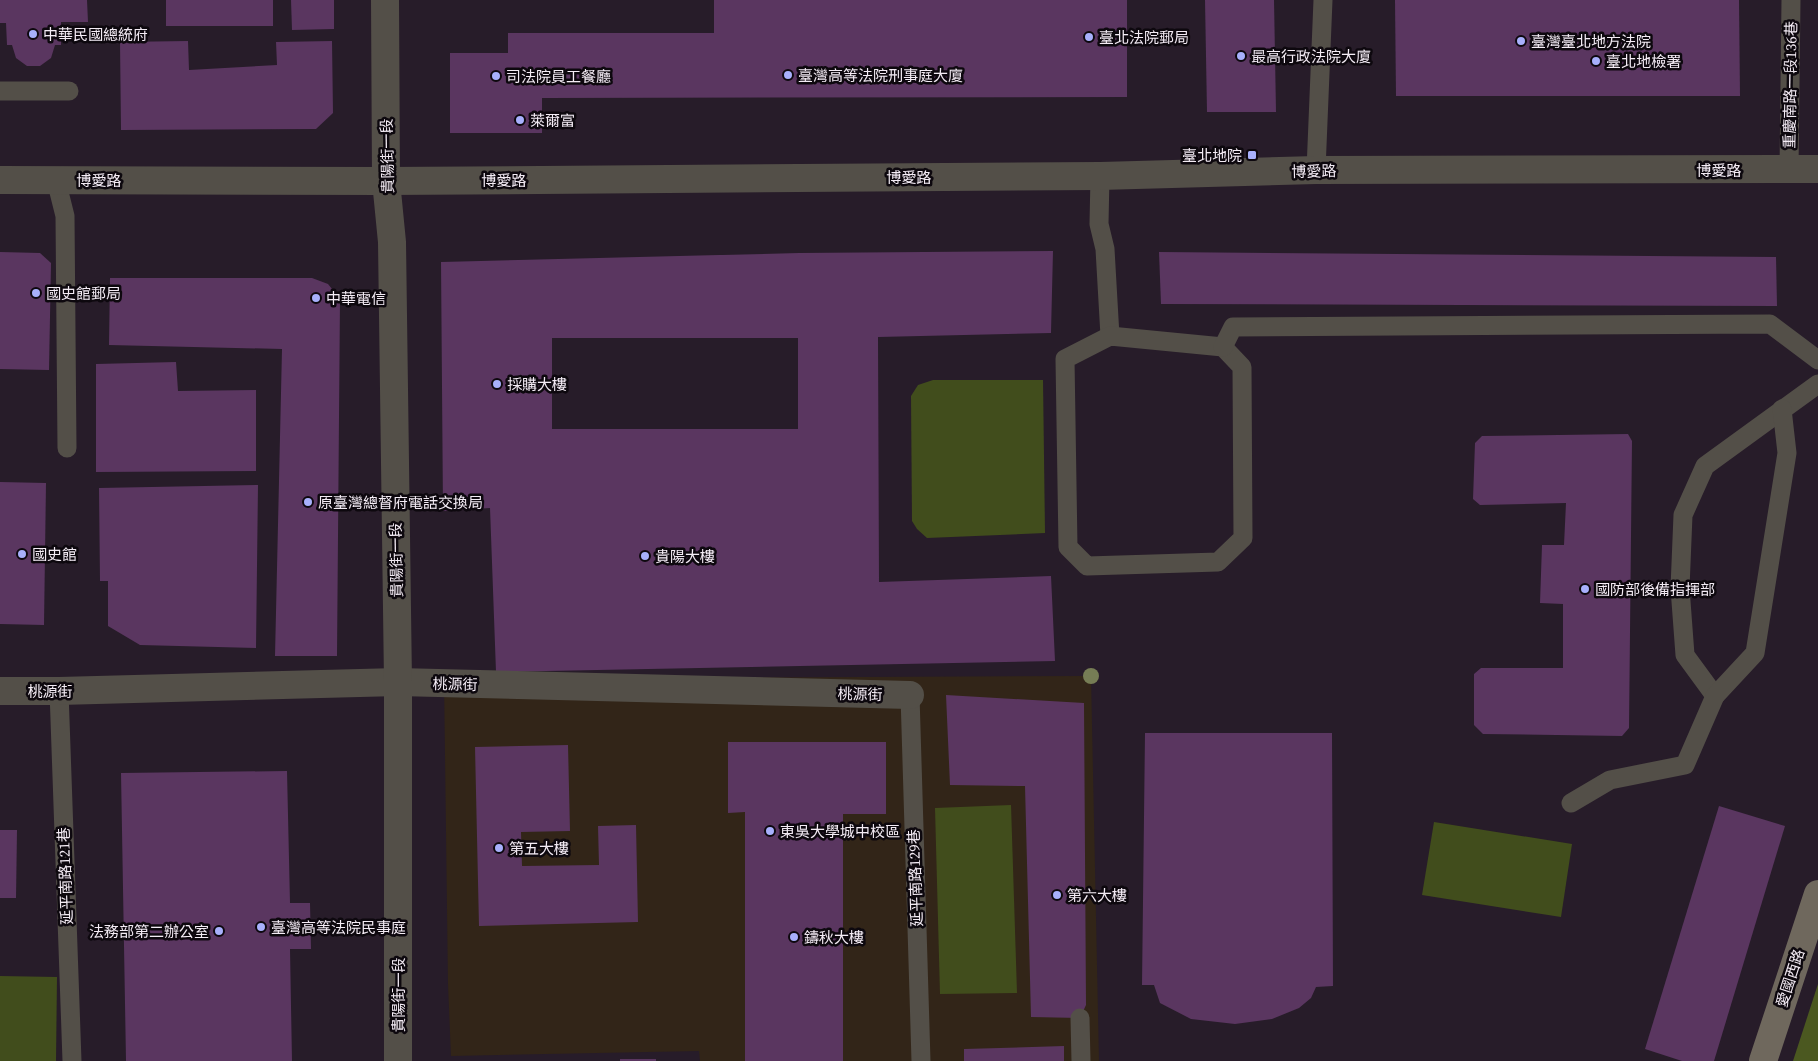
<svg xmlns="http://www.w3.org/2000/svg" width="1818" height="1061" font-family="'Source Serif 4','Noto Sans TC',serif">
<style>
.education{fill:#322518}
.green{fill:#414d1c}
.forest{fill:#4b5820}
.building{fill:#5a3660;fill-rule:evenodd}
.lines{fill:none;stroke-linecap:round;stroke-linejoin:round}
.service{stroke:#534f48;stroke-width:19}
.minor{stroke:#534f48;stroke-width:28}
.tertiary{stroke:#534f48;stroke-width:28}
.secondary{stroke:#6f685d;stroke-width:28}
.tree{fill:#767d55}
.poi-dot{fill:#a8b0fc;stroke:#0d080e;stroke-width:2}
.labels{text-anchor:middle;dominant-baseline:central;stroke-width:5;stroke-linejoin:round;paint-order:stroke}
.poi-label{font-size:15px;fill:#f4ecf5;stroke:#0d080e;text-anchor:start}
.street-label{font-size:15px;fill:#f4ecf5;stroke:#0d080e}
</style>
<rect width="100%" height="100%" fill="#271c29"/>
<polygon class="education" points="1091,676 1099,1061 700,1061 699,1051 451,1056 448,984 444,679"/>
<g class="green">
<polygon points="933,380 1043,380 1045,533 927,538 917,529 912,521 911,396 918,385"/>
<polygon points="1011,805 1017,993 940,994 935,808"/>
<polygon points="1434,822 1572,844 1561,917 1422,895"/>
<polygon points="0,976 57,977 56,1061 0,1061"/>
</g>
<polygon class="forest" points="1818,984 1818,1061 1793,1061"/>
<g class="building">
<polygon points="0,0 87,0 88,22 61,22 61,45 55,45 51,58 40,66 27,66 16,58 12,45 7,45 6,23 0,23"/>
<rect x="166" y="0" width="107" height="26"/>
<polygon points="291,0 334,0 334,29 292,30"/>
<polygon points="714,0 1127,0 1127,97 542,98 542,133 450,133 450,53 508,53 508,33 714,33"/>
<polygon points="1205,0 1274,0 1276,112 1207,112"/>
<polygon points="1395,0 1739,0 1740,96 1396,96"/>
<polygon points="188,41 189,70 277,65 276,42 332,41 333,113 316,129 121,130 120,42"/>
<path d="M1053,251L1051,333L878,337L879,582L1051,576L1055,661L496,672L490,508L443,511L441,262L799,253ZM552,338H798V429H552Z"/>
<polygon points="0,252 40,253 51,263 49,370 0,369"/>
<polygon points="1159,252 1776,257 1777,306 1161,304"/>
<polygon points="110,278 312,278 328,284 340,299 337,656 275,656 282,349 109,345"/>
<polygon points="176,362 178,391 256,390 256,471 96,472 96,364"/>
<polygon points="1628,434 1632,441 1629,728 1622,736 1483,734 1474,725 1474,674 1481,668 1563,668 1563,604 1540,603 1542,545 1564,545 1566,503 1480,505 1473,499 1475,443 1482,436"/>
<polygon points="0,482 46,483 44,625 0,624"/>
<polygon points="258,485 256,648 140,645 108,626 108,581 100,581 99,488"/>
<polygon points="946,695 1084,703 1086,1005 1080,1018 1031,1017 1025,786 950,785"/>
<polygon points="1145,733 1332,733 1333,986 1316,987 1311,998 1299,1008 1272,1019 1235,1024 1191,1019 1160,1003 1154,985 1142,985"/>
<polygon points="728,742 886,742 886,814 843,814 843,1061 745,1061 745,812 728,813"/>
<polygon points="568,745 570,831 521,832 522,866 599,865 598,826 636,825 638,922 479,926 475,747"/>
<polygon points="287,771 290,903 310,903 311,949 290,949 292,1061 126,1061 121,773"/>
<polygon points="1719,806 1785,826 1714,1061 1682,1061 1645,1049"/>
<polygon points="0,830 17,830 16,898 0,898"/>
<polygon points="1064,1046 1064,1061 964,1061 964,1049"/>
<rect x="620" y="1059" width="36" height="2"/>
</g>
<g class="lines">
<g class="service">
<polyline points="0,91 69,91"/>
<polyline points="1316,170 1323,0"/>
<polyline points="1789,170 1791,0"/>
<polyline points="1100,176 1099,224 1105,249 1110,336"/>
<polyline points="56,180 65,216 67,448"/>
<polygon points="1110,336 1223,347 1242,367 1243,538 1218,562 1087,566 1068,547 1065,359"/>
<polyline points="1223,347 1233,327 1770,324 1818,360"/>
<polyline points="59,691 72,1061"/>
<polyline points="910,695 921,1061"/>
<polyline points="1715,696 1685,655 1680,588 1683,515 1705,466 1818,384"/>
<polyline points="1571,803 1610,780 1685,765 1715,696 1755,653 1787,453 1782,409"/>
<polyline points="1080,1018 1081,1061"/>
</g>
<polyline class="minor" points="0,691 59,691 398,682 910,695"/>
<g class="tertiary">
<polyline points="385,0 386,181 392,242 398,682 398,1061"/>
<polyline points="0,180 386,181 1100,176 1316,170 1818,169"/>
</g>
<polyline class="secondary" points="1763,1061 1818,894"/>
</g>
<circle class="tree" cx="1091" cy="676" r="8"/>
<g class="poi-dot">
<circle cx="33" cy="34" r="5"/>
<circle cx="1089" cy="37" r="5"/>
<circle cx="1521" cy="41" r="5"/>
<circle cx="1241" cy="56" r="5"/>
<circle cx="1596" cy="61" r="5"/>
<circle cx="788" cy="75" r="5"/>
<circle cx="496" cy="76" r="5"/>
<circle cx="520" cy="120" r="5"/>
<rect x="1247" y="150" width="10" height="10" rx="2.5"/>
<circle cx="36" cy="293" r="5"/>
<circle cx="316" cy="298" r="5"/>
<circle cx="497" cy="384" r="5"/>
<circle cx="308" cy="502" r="5"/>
<circle cx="22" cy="554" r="5"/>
<circle cx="645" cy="556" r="5"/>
<circle cx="1585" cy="589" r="5"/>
<circle cx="770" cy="831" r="5"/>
<circle cx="499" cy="848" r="5"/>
<circle cx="1057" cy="895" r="5"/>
<circle cx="261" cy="927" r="5"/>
<circle cx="219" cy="931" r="5"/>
<circle cx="794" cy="937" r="5"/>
</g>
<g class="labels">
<g class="poi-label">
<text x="43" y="34">中華民國總統府</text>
<text x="1099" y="37">臺北法院郵局</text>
<text x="1531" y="41">臺灣臺北地方法院</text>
<text x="1251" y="56">最高行政法院大廈</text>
<text x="1606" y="61">臺北地檢署</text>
<text x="798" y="75">臺灣高等法院刑事庭大廈</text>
<text x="506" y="76">司法院員工餐廳</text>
<text x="530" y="120">萊爾富</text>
<text x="1242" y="155" text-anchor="end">臺北地院</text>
<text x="46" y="293">國史館郵局</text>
<text x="326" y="298">中華電信</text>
<text x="507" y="384">採購大樓</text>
<text x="318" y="502">原臺灣總督府電話交換局</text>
<text x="32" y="554">國史館</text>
<text x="655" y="556">貴陽大樓</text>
<text x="1595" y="589">國防部後備指揮部</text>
<text x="780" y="831">東吳大學城中校區</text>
<text x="509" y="848">第五大樓</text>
<text x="1067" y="895">第六大樓</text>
<text x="271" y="927">臺灣高等法院民事庭</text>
<text x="209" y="931" text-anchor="end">法務部第二辦公室</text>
<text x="804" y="937">鑄秋大樓</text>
</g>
<g class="street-label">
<text transform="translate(1790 85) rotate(-89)">重慶南路一段136巷</text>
<text transform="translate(387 156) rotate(-91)">貴陽街一段</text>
<text x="1719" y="170">博愛路</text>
<text transform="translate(1314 171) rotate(-1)">博愛路</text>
<text x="909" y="177">博愛路</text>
<text x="99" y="180">博愛路</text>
<text x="504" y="180">博愛路</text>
<text transform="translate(396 560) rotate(-91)">貴陽街一段</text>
<text transform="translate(455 684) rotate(1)">桃源街</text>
<text x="50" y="691">桃源街</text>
<text transform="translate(860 694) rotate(1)">桃源街</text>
<text transform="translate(65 876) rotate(-92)">延平南路121巷</text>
<text transform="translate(915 878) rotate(-92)">延平南路129巷</text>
<text transform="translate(1790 978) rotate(-72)">愛國西路</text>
<text transform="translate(398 995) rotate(-90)">貴陽街一段</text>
</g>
</g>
</svg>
